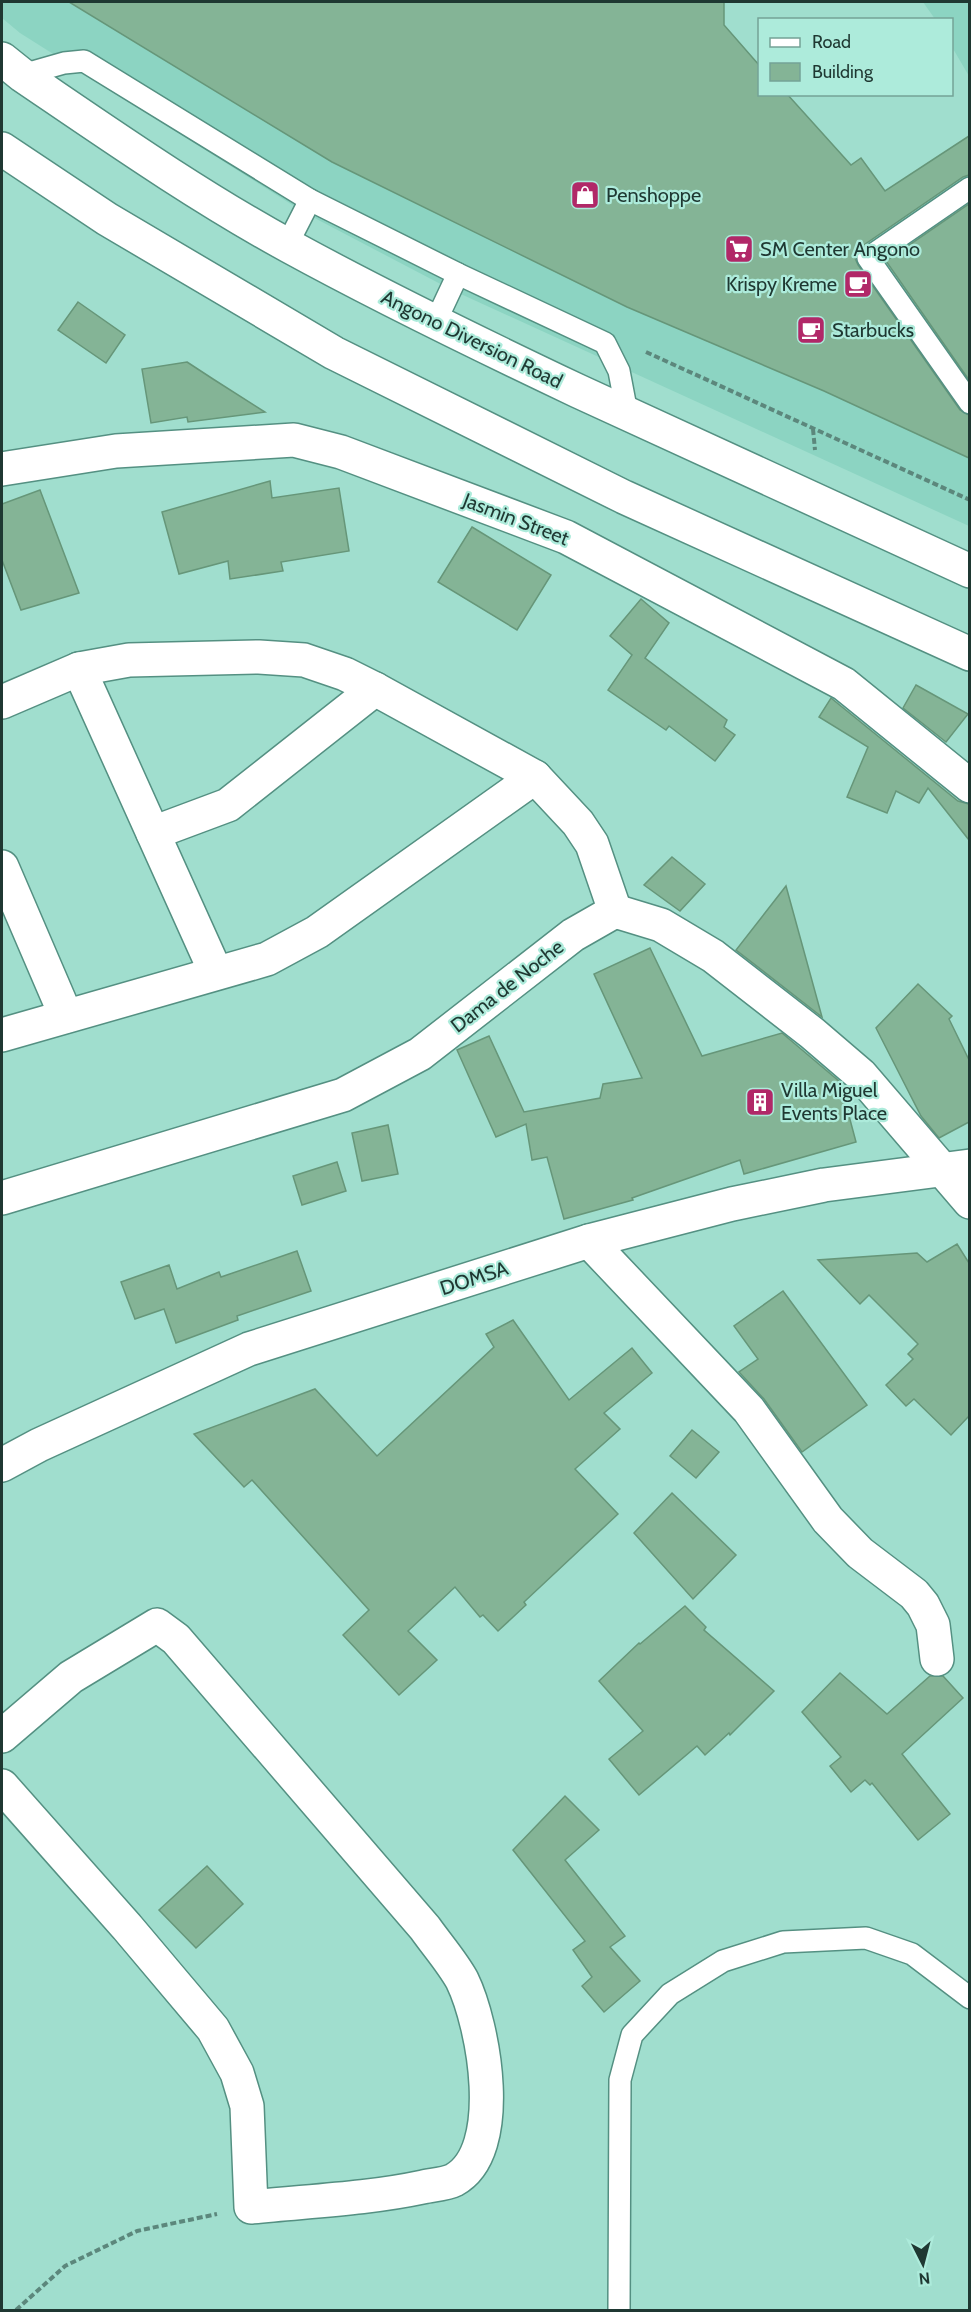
<svg xmlns="http://www.w3.org/2000/svg" width="971" height="2312" font-family="Cabin,sans-serif">
<style>
.built{fill:#8cd4c2}
.building{fill:#84b496;stroke:#669679;stroke-width:1.5}
.lines{fill:none;stroke-linecap:round;stroke-linejoin:round}
.lane-casing{stroke:#549082;stroke-width:24}
.street-casing{stroke:#549082;stroke-width:36}
.secondary-casing{stroke:#549082;stroke-width:36}
.primary-casing{stroke:#549082;stroke-width:36}
.path{stroke:#5c877c;stroke-width:4;stroke-dasharray:6 3;stroke-linecap:butt}
.lane{stroke:#fff;stroke-width:21}
.street{stroke:#fff;stroke-width:33}
.secondary{stroke:#fff;stroke-width:33}
.primary{stroke:#fff;stroke-width:33}
.labels{text-anchor:middle;dominant-baseline:central;stroke-width:4.5;stroke-linejoin:round;paint-order:stroke}
.poi-label{font-size:20px;fill:#1f3832;stroke:#adebdb;text-anchor:start}
.street-label{font-size:20px;fill:#1f3832;stroke:#adebdb}
</style>
<rect width="100%" height="100%" fill="#a0dece"/>
<g class="built">
<polygon points="2,2 724,2 724,25 759,65 760,94 851,165 861,158 885,191 969,136 969,526 452,290 305,213 20,33 2,18"/>
<polygon points="923,2 969,2 969,76 952,47 952,20 935,19"/>
</g>
<g class="building">
<polygon points="69,2 724,2 724,25 759,65 759,94 787,94 851,165 861,158 885,191 969,136 969,175 963,177 861,247 855,258 858,265 960,410 969,415 969,458 824,391 627,307 332,162"/>
<polygon points="969,204 969,380 886,261"/>
<polygon points="78,302 125,335 106,363 58,330"/>
<polygon points="187,362 213,379 265,412 188,422 187,417 151,423 142,369"/>
<polygon points="270,481 272,498 339,488 349,551 281,562 283,571 230,579 228,561 179,574 162,512"/>
<polygon points="40,490 79,593 21,610 2,560 2,504"/>
<polygon points="472,527 551,575 517,630 438,582"/>
<polygon points="641,599 669,623 645,658 727,720 724,727 735,735 715,761 669,726 666,730 608,690 632,655 610,636"/>
<polygon points="916,685 968,714 946,742 903,708"/>
<polygon points="831,698 958,801 969,804 969,840 928,788 919,803 896,791 887,813 847,797 868,747 819,717"/>
<polygon points="672,857 705,884 680,911 644,885"/>
<polygon points="786,886 822,1017 736,950"/>
<polygon points="650,948 702,1056 782,1033 840,1082 856,1142 744,1174 740,1160 632,1198 633,1200 564,1219 547,1157 532,1160 526,1124 496,1137 457,1050 489,1036 524,1112 600,1098 603,1084 642,1078 594,974"/>
<polygon points="918,984 952,1016 949,1019 969,1060 969,1122 939,1138 921,1116 876,1028"/>
<polygon points="388,1125 398,1174 362,1181 352,1133"/>
<polygon points="337,1162 346,1191 302,1205 293,1176"/>
<polygon points="957,1244 969,1263 969,1416 951,1435 914,1399 906,1406 886,1385 913,1359 908,1354 918,1344 869,1295 860,1304 818,1260 917,1253 927,1262"/>
<polygon points="297,1251 311,1291 237,1316 238,1320 176,1343 164,1309 135,1319 121,1282 169,1265 177,1289 219,1272 221,1277"/>
<polygon points="783,1291 867,1405 802,1452 764,1399 739,1372 758,1359 734,1326"/>
<polygon points="513,1320 569,1400 632,1348 652,1373 604,1413 620,1429 575,1469 618,1514 524,1602 526,1605 498,1631 483,1615 480,1617 455,1587 408,1631 437,1660 399,1695 343,1635 369,1610 252,1480 244,1487 194,1434 315,1389 377,1456 494,1347 486,1334"/>
<polygon points="692,1430 719,1452 696,1478 670,1456"/>
<polygon points="672,1493 736,1555 693,1599 634,1533"/>
<polygon points="685,1606 706,1627 704,1630 774,1691 730,1735 729,1733 705,1755 697,1746 639,1795 609,1759 643,1731 599,1681 639,1643 640,1644"/>
<polygon points="840,1673 887,1714 930,1676 943,1676 963,1698 902,1754 950,1814 918,1840 872,1783 870,1785 865,1780 851,1792 830,1766 841,1757 802,1712"/>
<polygon points="565,1796 599,1830 565,1860 625,1936 610,1947 640,1981 604,2012 582,1986 592,1977 573,1950 585,1941 513,1850"/>
<polygon points="207,1866 243,1904 196,1948 159,1910"/>
</g>
<g class="lines">
<g class="lane-casing">
<g id="lane">
<polyline points="22,75 64,63 84,61 310,200 458,274 605,343 619,371 627,413"/>
<polyline points="970,188 868,258 970,403"/>
<polyline points="287,245 310,200"/>
<polyline points="435,323 458,274"/>
<polyline points="619,2310 620,2080 632,2035 670,1994 723,1961 783,1942 866,1938 912,1954 970,1998"/>
</g>
</g>
<g class="street-casing">
<g id="street">
<polyline points="2,469 116,451 294,440 341,452 566,537 844,684 970,786"/>
<polyline points="79,669 216,973"/>
<polyline points="2,702 79,669 129,660 259,657 304,660 345,674 375,689 535,777 578,823 592,844 615,911"/>
<polyline points="153,833 228,805 375,689"/>
<polyline points="2,867 66,1016"/>
<polyline points="2,1035 267,959 317,932 535,777"/>
<polyline points="2,1198 343,1095 420,1054 573,935 615,911 661,925 713,956 812,1033 861,1075 970,1202"/>
<polyline points="589,1241 749,1410 828,1520 860,1553 914,1594 923,1605 933,1625 937,1659"/>
<path d="M2,1736L71,1677L157,1625L176,1639L425,1928C437,1945 452,1962 462,1980C484,2025 507,2151 454,2180C446,2184 432,2185 423,2187C367,2199 308,2201 251,2207L247,2106L237,2073L213,2029L127,1927L2,1786"/>
</g>
</g>
<g class="secondary-casing">
<polyline id="secondary" points="2,1465 39,1445 249,1349 589,1241 732,1204 824,1185 970,1166"/>
</g>
<g class="primary-casing">
<g id="primary">
<path d="M2,59L22,75C109,134 196,195 289,246C384,298 481,345 578,391C708,452 839,511 970,571"/>
<polyline points="2,149 107,219 334,353 624,497 970,654"/>
</g>
</g>
<g class="path">
<polyline points="646,352 970,500"/>
<polyline points="813,429 815,450"/>
<polyline points="16,2310 65,2266 137,2231 217,2214"/>
</g>
<use href="#lane" class="lane"/>
<use href="#street" class="street"/>
<use href="#secondary" class="secondary"/>
<use href="#primary" class="primary"/>
</g>
<defs>
<g id="shop-square" transform="scale(1.5)"><rect x="-9" y="-9" width="18" height="18" rx="4" fill="#b12868" stroke="#adebdb"/><path d="M-5-2.5h2.3a2.7 3.5 0 0 1 5.4 0H5L5.5 6h-11ZM-1.5-2.5h3a1.5 2.3 0 0 0-3 0Z" fill="#fff"/></g>
<g id="supermarket-square" transform="scale(1.5)"><rect x="-9" y="-9" width="18" height="18" rx="4" fill="#b12868" stroke="#adebdb"/><path d="M-6-5.5h2.5l.6 2H6L4.5 2H-2.5L-4.4-4H-6ZM-1.5 3.2a1.3 1.3 0 1 0 .1 0ZM3 3.2a1.3 1.3 0 1 0 .1 0Z" fill="#fff"/></g>
<g id="cafe-square" transform="scale(1.5)"><rect x="-9" y="-9" width="18" height="18" rx="4" fill="#b12868" stroke="#adebdb"/><path d="M-5.5-4.5H6V0H3Q3 3.5 0 3.5H-2.5Q-5.5 3.5-5.5 0ZM3-3.2v2h1.7v-2ZM-6 4.5H4V6H-6Z" fill="#fff"/></g>
<g id="building-square" transform="scale(1.5)"><rect x="-9" y="-9" width="18" height="18" rx="4" fill="#b12868" stroke="#adebdb"/><path d="M-4-6H4V6H1V3H-1V6H-4ZM-2.5-4.3h1.7v1.8h-1.7ZM.8-4.3h1.7v1.8H.8ZM-2.5-1h1.7V.8h-1.7ZM.8-1h1.7V.8H.8Z" fill="#fff"/></g>
</defs>
<g fill-rule="evenodd">
<use href="#shop-square" x="585" y="195"/>
<use href="#supermarket-square" x="739" y="249"/>
<use href="#cafe-square" x="858" y="284"/>
<use href="#cafe-square" x="811" y="330"/>
<use href="#building-square" x="760" y="1102"/>
</g>
<g class="labels">
<g class="poi-label">
<text x="606" y="195">Penshoppe</text>
<text x="760" y="249">SM Center Angono</text>
<text x="837" y="284" text-anchor="end">Krispy Kreme</text>
<text x="832" y="330">Starbucks</text>
<text x="781" y="1090">Villa Miguel<tspan x="781" dy="23">Events Place</tspan></text>
</g>
<g class="street-label">
<text transform="translate(472 339) rotate(26)">Angono Diversion Road</text>
<text transform="translate(516 519) rotate(21)">Jasmin Street</text>
<text transform="translate(507 986) rotate(-38)">Dama de Noche</text>
<text transform="translate(474 1278) rotate(-18)">DOMSA</text>
</g>
</g>
<rect width="971" height="2312" fill="none" stroke="#1f3832" stroke-width="6"/>
<rect x="758" y="18" width="195" height="78" fill="#adebdb" stroke="#74a397" stroke-width="1.5"/>
<rect x="770" y="38" width="30" height="9" fill="#ffffff" stroke="#74a397" stroke-width="1.5"/>
<text x="812" y="48" font-size="18" fill="#1f3832">Road</text>
<rect x="770" y="63" width="30" height="18" fill="#84b496" stroke="#74a397" stroke-width="1.5"/>
<text x="812" y="78" font-size="18" fill="#1f3832">Building</text>
<g transform="translate(923 2264) rotate(174)" stroke="#adebdb" stroke-width="4.5" paint-order="stroke">
<path d="M0-4.5L10 22L0 15L-10 22Z" fill="#1f3832"/>
<text y="-9" font-size="16" font-weight="bold" text-anchor="middle" fill="#1f3832">N</text>
</g>
</svg>
